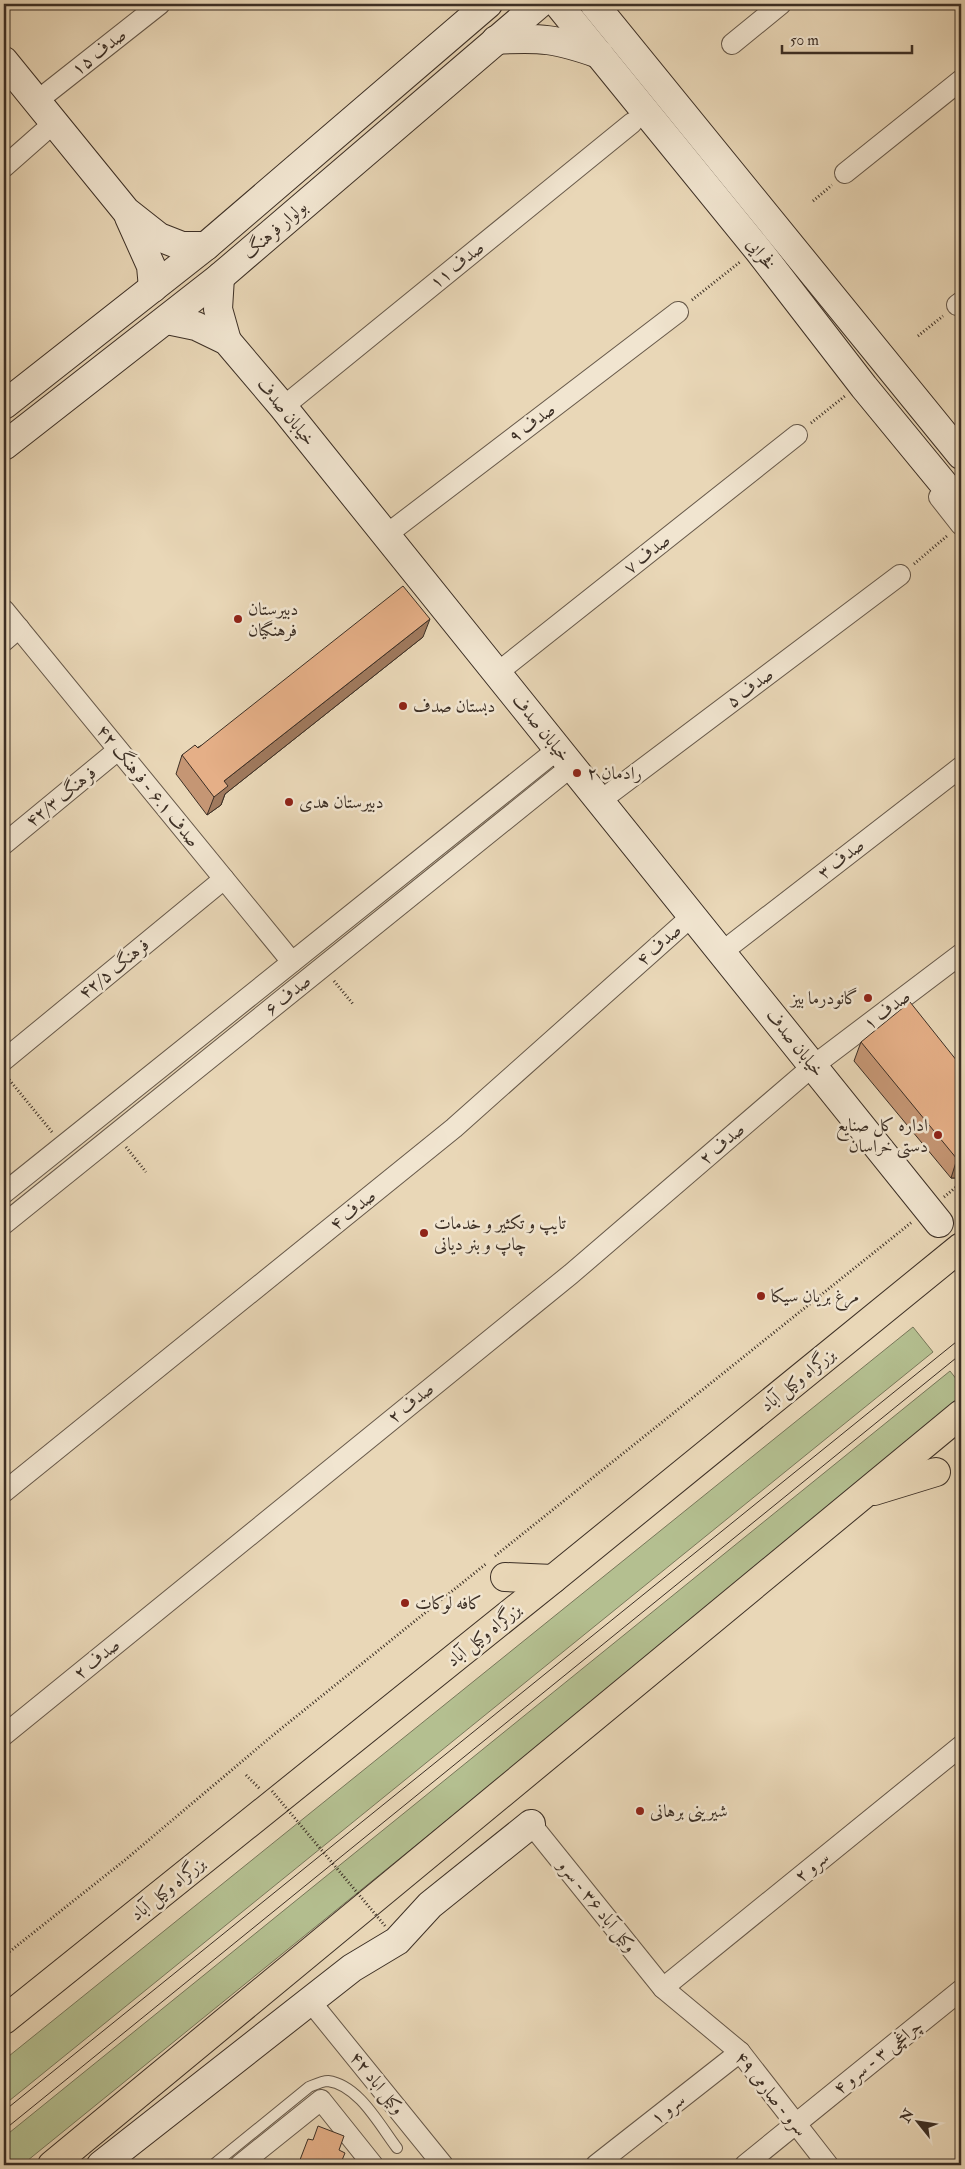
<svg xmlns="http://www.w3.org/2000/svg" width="965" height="2169" font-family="'IM FELL Double Pica',Amiri,serif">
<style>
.green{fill:#b4bf90;stroke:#78775a}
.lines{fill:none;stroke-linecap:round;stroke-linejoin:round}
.lane-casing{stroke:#67594a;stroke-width:12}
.street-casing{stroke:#67594a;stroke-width:22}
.secondary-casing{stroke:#3c2f25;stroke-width:30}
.highway-casing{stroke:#3c2f25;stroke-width:30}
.path{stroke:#3c2f25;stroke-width:3;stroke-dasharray:1 2.5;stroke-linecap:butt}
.lane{stroke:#f1e5d0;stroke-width:10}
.street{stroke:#f1e5d0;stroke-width:20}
.secondary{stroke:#f1e5d0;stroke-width:28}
.highway{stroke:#e9d7b7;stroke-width:28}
.tram{stroke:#3c2f25;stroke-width:1}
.path-bridge{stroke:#3c2f25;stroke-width:3;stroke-dasharray:1 2.5;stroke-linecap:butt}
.wall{fill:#c59674;stroke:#3c2f25}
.shaded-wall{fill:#a07a5e;stroke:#3c2f25}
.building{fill:#e5af87;stroke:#3c2f25}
.poi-dot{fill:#8f2418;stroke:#f1e5d0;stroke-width:2}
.labels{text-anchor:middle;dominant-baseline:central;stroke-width:5;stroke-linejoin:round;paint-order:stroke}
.street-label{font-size:18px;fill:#3c2f25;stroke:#f1e5d0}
.poi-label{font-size:18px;fill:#3c2f25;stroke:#f1e5d0;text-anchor:start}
</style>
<rect width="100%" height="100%" fill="#e9d7b7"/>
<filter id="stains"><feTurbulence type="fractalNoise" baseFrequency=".004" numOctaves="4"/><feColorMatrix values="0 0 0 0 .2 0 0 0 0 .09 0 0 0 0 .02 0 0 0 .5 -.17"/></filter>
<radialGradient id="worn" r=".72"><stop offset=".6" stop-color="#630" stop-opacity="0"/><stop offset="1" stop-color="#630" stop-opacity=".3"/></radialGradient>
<g class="green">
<polygon points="913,1327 933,1352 4,2105 4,2060"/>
<polygon points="950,1371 961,1385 961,1403 22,2165 4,2165 4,2137"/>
</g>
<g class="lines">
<g class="lane-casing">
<path id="lane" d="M213,2165L309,2087C314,2085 322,2081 328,2081C359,2085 380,2126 397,2148"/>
</g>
<g class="street-casing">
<g id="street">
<polyline points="732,44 781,4"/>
<polyline points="37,101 160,4"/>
<polyline points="4,167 55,122"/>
<polyline points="845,173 961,80"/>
<polyline points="957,305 961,302"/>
<polyline points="283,407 632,123"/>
<polyline points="939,497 961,525"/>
<polyline points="386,535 678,312"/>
<polyline points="4,610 292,962"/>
<polyline points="4,641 19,628"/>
<polyline points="497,673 797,435"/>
<polyline points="600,801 900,575"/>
<polyline points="4,844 118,750"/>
<polyline points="722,952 961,767"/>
<polyline points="4,1060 224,879"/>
<polyline points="4,1193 558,749"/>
<polyline points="4,1224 572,766"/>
<polyline points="4,1492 454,1128 692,916"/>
<polyline points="4,1735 571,1274 813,1066 961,954"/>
<polyline points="531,1824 663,1988 740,2052 828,2165"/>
<polyline points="663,1988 961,1746"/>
<polyline points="310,2001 443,2165"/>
<polyline points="240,2165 321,2100 373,2165"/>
<polyline points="596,2165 740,2052"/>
<polyline points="745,2165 961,1990"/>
</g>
</g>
<g class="secondary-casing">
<g id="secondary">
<polyline points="558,4 759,251 864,387 961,505"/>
<polyline points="594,4 961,455"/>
<path d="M496,40C541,37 557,39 599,54"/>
<polyline points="4,61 126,211 159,237 182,246 206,246"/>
<polyline points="129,217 151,266 153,288"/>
<polyline points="220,277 218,309 227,341"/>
<polyline points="167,320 196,326 227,341 283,407 939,1223"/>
<polyline points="4,405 206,246 488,4"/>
<polyline points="4,446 220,277 539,4"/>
<polyline points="101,2165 352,1968 397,1941 430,1905 531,1824"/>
</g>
</g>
<g class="highway-casing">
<g id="highway">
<polyline points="874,1491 936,1472"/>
<polyline points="505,1577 553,1579"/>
<polyline points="4,2020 553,1579 961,1247"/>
<polyline points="52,2165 961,1414"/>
</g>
</g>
<g class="path">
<polyline points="813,201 832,185"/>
<polyline points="692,300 740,262"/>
<polyline points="918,336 943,316"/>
<polyline points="811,423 845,396"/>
<polyline points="914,564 947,536"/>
<polyline points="334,981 353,1004"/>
<polyline points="7,1077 52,1132"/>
<polyline points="126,1147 146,1172"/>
<polyline points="944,1197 961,1183"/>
<polyline points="495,1556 912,1222"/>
<polyline points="246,1775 260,1789"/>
<polyline points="4,1956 125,1860 272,1736 487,1563"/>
</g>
<use href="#lane" class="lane"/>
<use href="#street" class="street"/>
<use href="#secondary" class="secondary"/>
<use href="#highway" class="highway"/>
<g class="tram">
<polyline points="4,2111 961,1338"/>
<polyline points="4,2130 961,1354"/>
</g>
<polyline class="path-bridge" points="272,1791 386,1927"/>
</g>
<g class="wall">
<polygon points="423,637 225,794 221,805 207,815 176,774 182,755"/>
<polygon points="861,1042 961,1066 961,1178 951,1178 854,1061"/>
</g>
<g class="shaded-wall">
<polygon points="430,619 423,637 225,794 221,805 207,815 214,797 224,781"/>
<polygon points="957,1159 961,1160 961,1178 951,1178"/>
</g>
<g class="building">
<polygon points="403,586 430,619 224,781 228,786 214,797 182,755 195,745 198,748"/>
<polygon points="910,1002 961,1066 961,1160 957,1159 861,1042"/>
<polygon points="318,2126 344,2136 339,2150 345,2153 340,2165 298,2165 308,2139 313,2140"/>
</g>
<g class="poi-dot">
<circle cx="238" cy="619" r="5"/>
<circle cx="403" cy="706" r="5"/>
<circle cx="577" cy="773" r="5"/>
<circle cx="289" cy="802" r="5"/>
<circle cx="868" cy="998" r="5"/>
<circle cx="938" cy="1135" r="5"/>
<circle cx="424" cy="1233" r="5"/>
<circle cx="761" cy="1296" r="5"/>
<circle cx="405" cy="1603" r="5"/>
<circle cx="640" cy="1811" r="5"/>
</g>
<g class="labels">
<g class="street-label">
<text transform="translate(99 52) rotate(-38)">صدف ۱۵</text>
<text transform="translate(275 230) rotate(-41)">بولوار فرهنگ</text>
<text transform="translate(761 254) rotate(52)">فخرایی</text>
<text transform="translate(457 265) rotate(-39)">صدف ۱۱</text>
<text transform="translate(286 412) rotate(51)">خیابان صدف</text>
<text transform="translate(532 423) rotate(-37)">صدف ۹</text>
<text transform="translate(647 554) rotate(-38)">صدف ۷</text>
<text transform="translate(750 688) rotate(-37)">صدف ۵</text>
<text transform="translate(541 728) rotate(51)">خیابان صدف</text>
<text transform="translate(148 786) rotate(51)">صدف ۶.۱ - فرهنگ ۴۲</text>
<text transform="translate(61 797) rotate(-39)">فرهنگ ۴۲/۳</text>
<text transform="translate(841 859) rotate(-38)">صدف ۳</text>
<text transform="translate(659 945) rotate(-42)">صدف ۴</text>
<text transform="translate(114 969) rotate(-39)">فرهنگ ۴۲/۵</text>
<text transform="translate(288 995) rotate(-39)">صدف ۶</text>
<text transform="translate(887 1010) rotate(-37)">صدف ۱</text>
<text transform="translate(795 1043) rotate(51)">خیابان صدف</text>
<text transform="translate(722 1144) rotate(-41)">صدف ۲</text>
<text transform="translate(353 1210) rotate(-39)">صدف ۴</text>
<text transform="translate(798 1380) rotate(-39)">بزرگراه وکیل آباد</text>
<text transform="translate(411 1403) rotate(-39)">صدف ۲</text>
<text transform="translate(484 1635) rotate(-39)">بزرگراه وکیل آباد</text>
<text transform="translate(97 1659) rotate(-39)">صدف ۲</text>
<text transform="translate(812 1867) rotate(-39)">سرو ۲</text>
<text transform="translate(168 1889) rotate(-39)">بزرگراه وکیل آباد</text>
<text transform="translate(597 1906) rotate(51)">وکیل آباد ۳۶ - سرو</text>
<text transform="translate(878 2057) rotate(-39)">چراغچی ۳ - سرو ۴</text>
<text transform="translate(377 2083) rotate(51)">وکیل اباد ۴۲</text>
<text transform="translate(771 2094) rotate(51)">سرو - صارمی ۴۹</text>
<text transform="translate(668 2109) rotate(-38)">سرو ۱</text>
</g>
<g class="poi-label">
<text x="248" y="609">دبیرستان<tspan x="248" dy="21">فرهنگیان</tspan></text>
<text x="413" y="706">دبستان صدف</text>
<text x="587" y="773">رادمان ۲</text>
<text x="299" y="802">دبیرستان هدی</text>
<text x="858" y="998" text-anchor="end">گانودرما بیز</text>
<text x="928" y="1125" text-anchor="end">اداره کل صنایع<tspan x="928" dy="21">دستی خراسان</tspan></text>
<text x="434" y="1223">تایپ و تکثیر و خدمات<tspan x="434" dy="21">چاپ و بنر دیانی</tspan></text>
<text x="771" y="1296">مرغ بریان سیکا</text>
<text x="415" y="1603">کافه لوکات</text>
<text x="650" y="1811">شیرینی برهانی</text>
</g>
</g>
<rect width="965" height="2169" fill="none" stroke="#e9d7b7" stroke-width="20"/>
<rect x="5" y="5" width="955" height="2159" fill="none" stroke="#3c2f25" stroke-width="2.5"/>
<rect x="10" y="10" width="945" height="2149" fill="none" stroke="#3c2f25"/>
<g transform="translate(918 2122) rotate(300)" stroke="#f1e5d0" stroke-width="4" paint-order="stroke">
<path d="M0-4L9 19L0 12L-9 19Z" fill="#3c2f25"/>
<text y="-8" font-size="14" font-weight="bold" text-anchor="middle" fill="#3c2f25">N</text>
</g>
<path d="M782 45v8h130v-8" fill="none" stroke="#3c2f25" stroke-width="2.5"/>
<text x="790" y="45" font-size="15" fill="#3c2f25" stroke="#f1e5d0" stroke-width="4" paint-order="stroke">50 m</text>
<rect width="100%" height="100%" filter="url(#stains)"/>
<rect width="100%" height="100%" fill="url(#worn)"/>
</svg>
